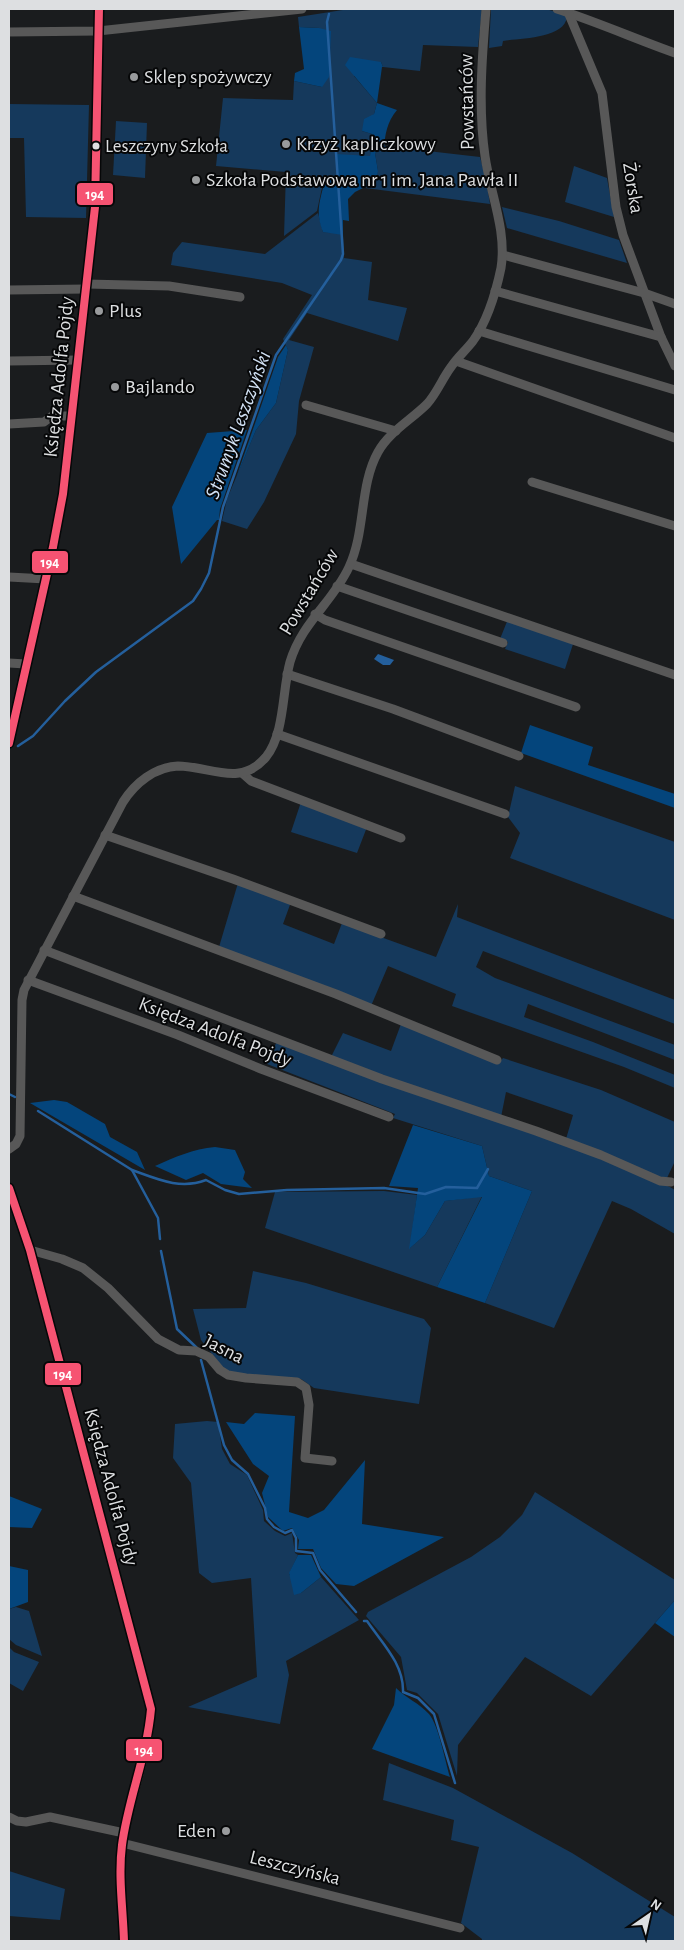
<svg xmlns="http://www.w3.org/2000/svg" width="684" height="1950" font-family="'Alegreya Sans',sans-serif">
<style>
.green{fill:#15395c}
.forest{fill:#04457c}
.water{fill:#245f9c}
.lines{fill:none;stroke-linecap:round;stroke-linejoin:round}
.stream{stroke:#245f9c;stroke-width:2.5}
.minor{stroke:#585858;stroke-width:9}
.bus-1-casing{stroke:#060708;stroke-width:11}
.bus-1{stroke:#f65372;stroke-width:8}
.poi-dot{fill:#999b9d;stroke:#060708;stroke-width:2}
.bus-dot{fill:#dddfe1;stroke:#060708;stroke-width:2}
.labels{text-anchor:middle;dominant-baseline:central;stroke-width:4;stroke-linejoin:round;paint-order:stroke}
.bus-label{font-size:19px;fill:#dddfe1;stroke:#060708;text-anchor:start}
.poi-label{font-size:20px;fill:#dddfe1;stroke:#060708;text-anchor:start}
.street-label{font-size:20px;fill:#dddfe1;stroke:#060708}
.water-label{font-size:21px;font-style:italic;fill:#d2e2f5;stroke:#060708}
.line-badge{stroke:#060708;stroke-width:2}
.badge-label{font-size:14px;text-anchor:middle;font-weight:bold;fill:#fff}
</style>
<rect width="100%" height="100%" fill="#1a1c1e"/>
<g class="green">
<polygon points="349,9 482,9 478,47 423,45 420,71 383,67 381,62 354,76 377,103 374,114 362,131 372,134 370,156 338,177 324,178 317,211 284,236 286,172 216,166 223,98 293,100 294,81 322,87 319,28 299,27 298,17"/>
<path d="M491,9C513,9 549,4 567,17C564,39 520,38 503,41L502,46L489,48Z"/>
<polygon points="9,104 89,105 86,218 26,217 24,138 9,138"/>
<polygon points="116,121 147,123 145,178 113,175"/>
<polygon points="384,146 480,157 486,179 490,204 365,188 377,181 378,171 375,153 384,149"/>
<polygon points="574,166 607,178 614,217 565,202"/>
<polygon points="502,207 559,221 619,240 627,263 507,228"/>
<polygon points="318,213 323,232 343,233 344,258 372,262 368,300 407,308 398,341 307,313 289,340 314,347 299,401 296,434 264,502 247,529 222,521 227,499 256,430 276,403 288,350 283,339 312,295 282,283 171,265 173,253 182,242 265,254"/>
<polygon points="508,619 574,641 565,669 505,649 508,642 500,639"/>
<polygon points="515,786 675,842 675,920 510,858 520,833 508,817"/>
<polygon points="301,802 367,827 357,853 291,832"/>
<polygon points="238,883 291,902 283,924 334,944 342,923 436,957 458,904 457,917 675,1000 675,1024 483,951 476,967 495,978 675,1045 675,1060 528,1004 524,1017 593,1042 675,1075 675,1088 624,1067 452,1006 456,994 388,966 371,1006 219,947"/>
<polygon points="401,1024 498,1064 503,1058 601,1090 675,1122 675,1161 667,1178 662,1178 566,1139 573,1115 506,1092 501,1117 331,1057 343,1033 391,1051"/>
<polygon points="277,1041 566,1145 670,1187 675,1190 675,1234 631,1209 612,1201 554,1328 485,1303 532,1191 489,1176 482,1146 393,1118 395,1114 267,1064"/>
<polygon points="384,1191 417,1195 410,1248 425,1235 445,1201 482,1196 437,1287 265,1228 275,1192"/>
<polygon points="253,1271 306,1283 424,1319 431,1328 419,1404 314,1388 301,1379 231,1373 222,1367 201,1340 193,1309 246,1308"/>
<polygon points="207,1421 218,1422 222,1449 230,1464 247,1475 263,1510 264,1521 275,1531 285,1536 292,1533 295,1553 298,1555 289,1574 301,1593 321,1577 359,1620 286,1661 289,1675 280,1724 188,1707 257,1677 251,1578 212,1583 199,1573 191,1483 173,1458 175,1424"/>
<polygon points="535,1492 675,1580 675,1600 591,1696 525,1657 458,1745 457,1776 438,1714 417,1693 407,1690 401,1657 366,1616 368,1612 471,1557 500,1537 522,1515"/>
<polygon points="16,1607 29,1611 42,1656 16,1645 9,1639 9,1609"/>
<polygon points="9,1647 14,1652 39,1662 23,1691 9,1683"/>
<polygon points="389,1763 453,1788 572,1853 675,1917 675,1941 482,1941 482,1939 461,1923 479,1847 451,1840 454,1820 383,1800"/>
<polygon points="9,1871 65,1889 60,1920 9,1916"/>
</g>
<g class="forest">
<polygon points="299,27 319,28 331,31 329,77 322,87 294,81 295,73 304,69"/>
<path d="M350,57L381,62L383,67H382L377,103L397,110C387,122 385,134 384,149L375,153L378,171L377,181L355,192L348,199L349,221L343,220V235L323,232C315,211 320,201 325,180L338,177L336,154L370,156L372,134L362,131L364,119L374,114L377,103L345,65Z"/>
<polygon points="286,345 288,350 276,403 256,430 236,478 278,357"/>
<polygon points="247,430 220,509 219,520 217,520 181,564 172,507 207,433"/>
<polygon points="530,725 593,747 588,765 675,794 675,808 521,753"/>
<polygon points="54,1100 67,1102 105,1124 110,1137 137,1152 145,1170 30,1103"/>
<polygon points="413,1125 482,1146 489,1176 532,1191 485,1303 437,1287 482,1197 445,1201 425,1235 409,1249 418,1188 389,1186"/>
<path d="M215,1147L235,1150L245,1172L243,1179L252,1188L221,1184L203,1173L186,1180L155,1166C175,1157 193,1149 215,1147Z"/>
<polygon points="255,1413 295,1416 289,1512 308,1518 324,1510 365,1460 362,1524 444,1537 354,1586 336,1584 321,1568 313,1549 298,1549 299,1540 292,1528 283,1531 268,1517 262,1493 269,1476 253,1464 226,1422 244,1424"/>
<polygon points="9,1496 42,1509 32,1528 9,1527"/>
<polygon points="298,1555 311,1555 321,1577 301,1593 294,1595 289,1573"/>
<polygon points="9,1566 28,1570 28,1602 9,1609"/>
<polygon points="675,1600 675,1637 655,1623"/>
<path d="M396,1688C406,1698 419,1703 429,1714C439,1726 445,1761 450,1777L372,1749L394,1705Z"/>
</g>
<polygon class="water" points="378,654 394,660 390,665 383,665 374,659"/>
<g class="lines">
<g class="stream">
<polyline points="18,746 33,736 65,701 96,672 193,601 201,589 209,573 223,507 276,355 341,260 343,254 327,22 329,14"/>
<polyline points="9,1094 15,1097"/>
<polyline points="38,1111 132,1170 158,1218 160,1239"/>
<path d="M132,1170C157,1179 180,1190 206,1180L225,1190L239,1194L287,1190L384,1188L425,1194L446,1187L477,1188L488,1169"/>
<polyline points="161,1251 177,1329 197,1348"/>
<polyline points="201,1360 224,1445 232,1460 248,1474 265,1508 267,1519 274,1527 285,1533 292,1530 296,1538 296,1551 313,1553 320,1570 356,1612"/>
<path d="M364,1621H367C382,1643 404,1664 403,1692L418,1698L434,1714L455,1783"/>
</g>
<g class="minor">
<path d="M557,9C597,22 636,39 675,53"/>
<polyline points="568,12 602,93 616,207 623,235 661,337 675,366"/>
<polyline points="9,32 98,31 302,9"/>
<polyline points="503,255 644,293 675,304"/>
<polyline points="87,284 169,286 240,297"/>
<polyline points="9,290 86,289"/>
<polyline points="495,291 661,337"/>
<polyline points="479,331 675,390"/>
<polyline points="9,361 78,360"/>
<polyline points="456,361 675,438"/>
<polyline points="306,405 396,431"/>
<polyline points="9,424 44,422 52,416 72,416"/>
<polyline points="532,482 675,526"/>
<polyline points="351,564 675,675"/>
<polyline points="9,577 46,579"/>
<polyline points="337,586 503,643"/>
<polyline points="315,614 325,620 576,707"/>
<polyline points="9,663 26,664"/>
<polyline points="287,674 393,709 519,756"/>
<polyline points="277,734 505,814"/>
<polyline points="9,743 53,547 63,494 95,207 99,9"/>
<polyline points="242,773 251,781 401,838"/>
<polyline points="105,835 233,879 381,934"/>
<polyline points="73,896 336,994 497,1060"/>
<polyline points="44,950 382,1079 536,1131 601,1155 660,1181 671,1182"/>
<polyline points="28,980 178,1035 261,1069 389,1117"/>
<path d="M9,1149L16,1144L20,1136L22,1000L24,990L123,802C135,783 155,767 178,766C210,766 240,788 266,757C285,733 282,691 290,662C302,622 333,602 349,567C366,531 359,486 378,452C389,432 411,420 427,404C437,393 442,379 451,367C457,358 466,350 473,341C488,320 496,292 501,268C507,230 490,193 485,156C478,108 482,57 486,9"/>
<path d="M9,1188L16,1206L30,1250L151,1709C149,1752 132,1792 124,1833C117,1867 123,1907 124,1941"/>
<polyline points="30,1250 62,1259 83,1268 108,1288 158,1339 179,1350 196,1351 209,1357 220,1370 228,1375 246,1378 297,1382 306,1388 309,1405 305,1458 332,1461"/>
<polyline points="9,1817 17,1821 26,1822 50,1817 124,1833"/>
<polyline points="122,1843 460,1928"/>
</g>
<g class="bus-1-casing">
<g id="bus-1">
<polyline points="9,743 53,547 63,494 95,207 99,9"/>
<path d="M9,1188L30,1250L151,1709C147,1756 128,1799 122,1845C118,1876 123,1909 124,1941"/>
</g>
</g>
<use href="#bus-1" class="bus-1"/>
</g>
<g class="poi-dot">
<circle cx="134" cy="77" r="5"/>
<circle cx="286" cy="144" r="5"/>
<circle cx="196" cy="180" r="5"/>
<circle cx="99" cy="311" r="5"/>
<circle cx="115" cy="387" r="5"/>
<circle cx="226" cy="1831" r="5"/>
</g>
<circle class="bus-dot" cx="96" cy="146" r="4.5"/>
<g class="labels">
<g class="bus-label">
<text x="105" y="146">Leszczyny Szkoła</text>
</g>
<g class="poi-label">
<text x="144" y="77">Sklep spożywczy</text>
<text x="296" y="144">Krzyż kapliczkowy</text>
<text x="206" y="180">Szkoła Podstawowa nr 1 im. Jana Pawła II</text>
<text x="109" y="311">Plus</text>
<text x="125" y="387">Bajlando</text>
<text x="216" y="1831" text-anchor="end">Eden</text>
</g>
<g class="street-label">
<text transform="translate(467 102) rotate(-91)">Powstańców</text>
<text transform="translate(633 188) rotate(81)">Żorska</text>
<text transform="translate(59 377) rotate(-84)">Księdza Adolfa Pojdy</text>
<text transform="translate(309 592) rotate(-59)">Powstańców</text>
<text transform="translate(215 1032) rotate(21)">Księdza Adolfa Pojdy</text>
<text transform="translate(224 1349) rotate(27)">Jasna</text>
<text transform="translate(111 1487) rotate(75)">Księdza Adolfa Pojdy</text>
<text transform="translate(295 1868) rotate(14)">Leszczyńska</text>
</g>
<g class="water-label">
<text transform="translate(238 425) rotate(-70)">Strumyk Leszczyński</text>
</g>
</g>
<g class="line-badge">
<rect x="76" y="182" width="38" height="24" rx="5" fill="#f65372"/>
<rect x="31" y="550" width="38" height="24" rx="5" fill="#f65372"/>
<rect x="44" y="1362" width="38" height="24" rx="5" fill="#f65372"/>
<rect x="125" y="1738" width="38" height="24" rx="5" fill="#f65372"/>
</g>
<g class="badge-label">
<text x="95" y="199">194</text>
<text x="50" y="567">194</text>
<text x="63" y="1379">194</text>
<text x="144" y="1755">194</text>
</g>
<rect width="684" height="1950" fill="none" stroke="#dddfe1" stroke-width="20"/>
<g transform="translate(649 1915) rotate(34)" stroke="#060708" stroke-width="4" paint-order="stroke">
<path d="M0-4L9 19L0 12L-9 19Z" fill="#dddfe1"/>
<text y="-8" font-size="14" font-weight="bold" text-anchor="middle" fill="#dddfe1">N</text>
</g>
</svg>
